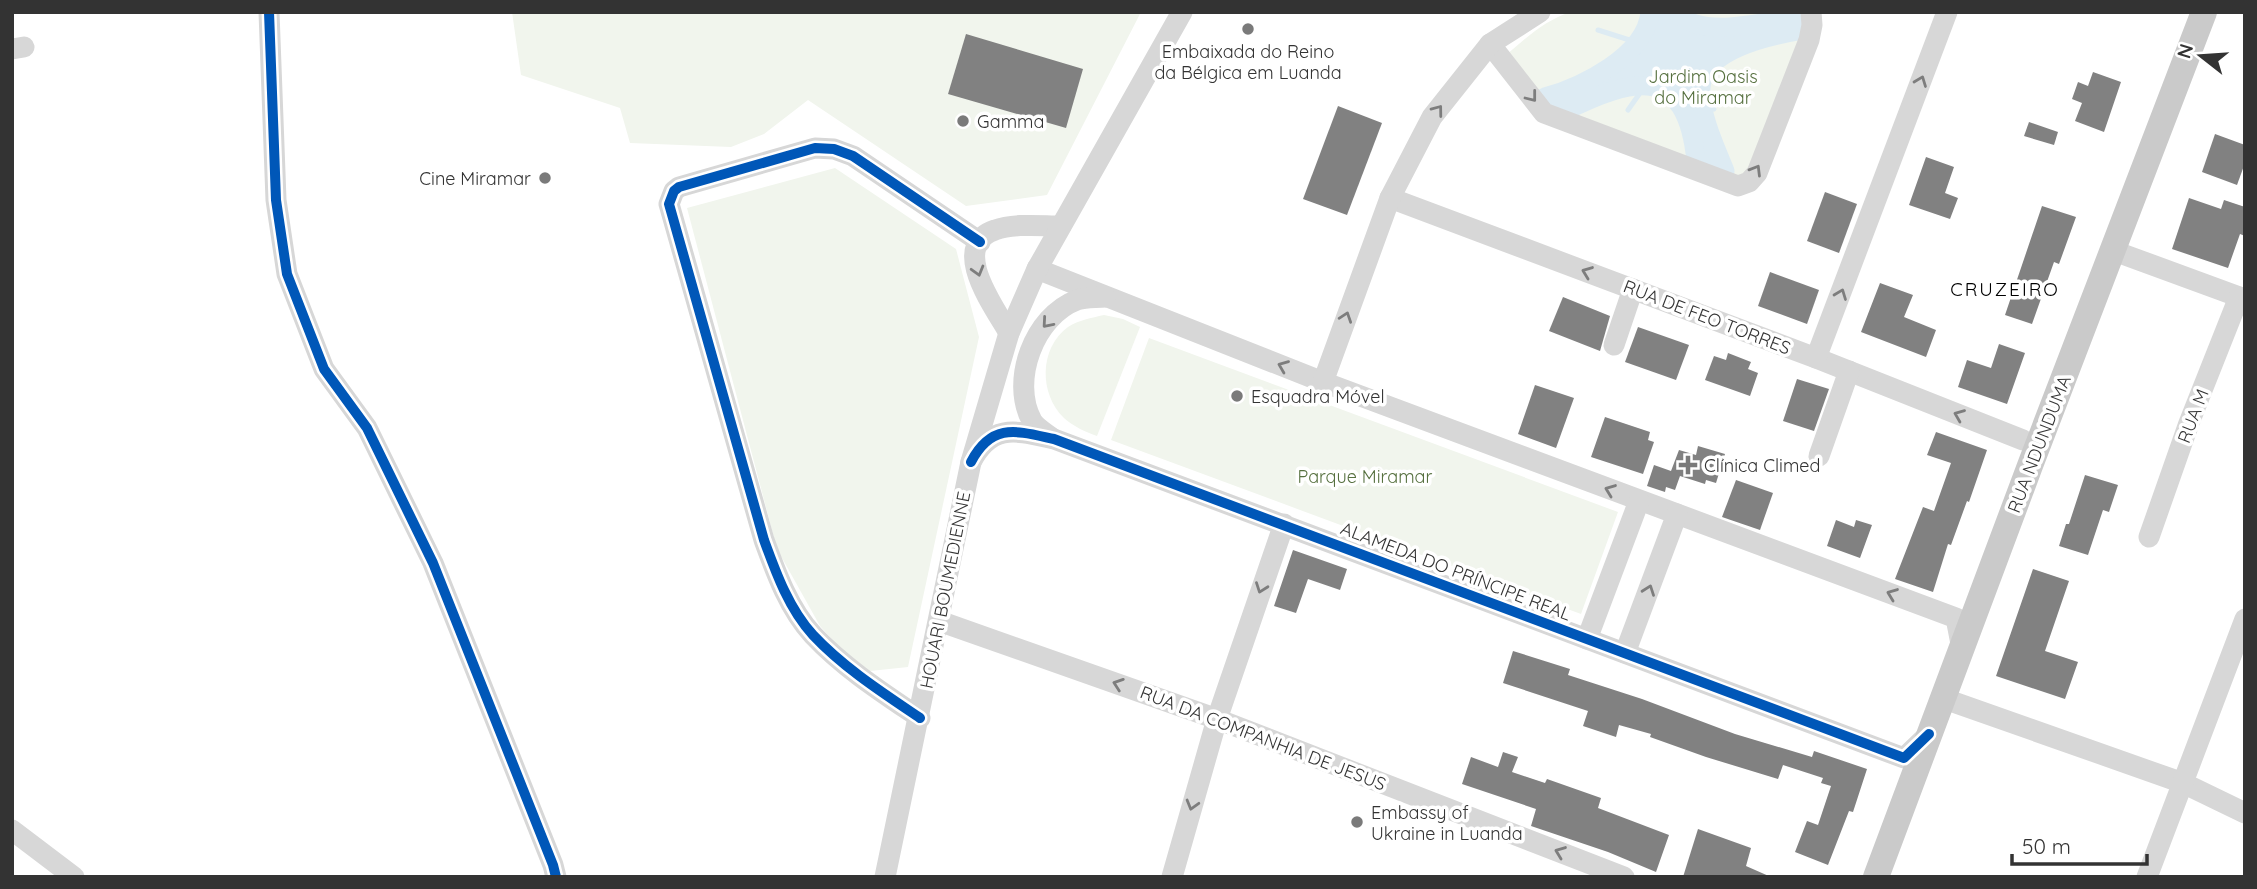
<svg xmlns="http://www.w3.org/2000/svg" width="2257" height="889" font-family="Quicksand,sans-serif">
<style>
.green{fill:#f1f5ed}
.water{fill:#ddebf3}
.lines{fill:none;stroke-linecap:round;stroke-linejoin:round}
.stream{stroke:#ddebf3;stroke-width:5}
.canal{stroke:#ddebf3;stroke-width:19}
.building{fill:#818181}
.minor{stroke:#d7d7d7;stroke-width:21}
.major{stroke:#cacaca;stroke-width:26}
.cycleway-casing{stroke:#fff;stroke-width:15}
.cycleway{stroke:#0057b8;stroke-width:10}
.oneway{stroke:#7d7d7d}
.poi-dot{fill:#7a7a7a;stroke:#fff;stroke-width:2.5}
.labels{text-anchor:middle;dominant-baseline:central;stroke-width:7;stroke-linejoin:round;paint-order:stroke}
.poi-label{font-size:18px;fill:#333;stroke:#fff;text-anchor:start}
.park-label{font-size:18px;fill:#56703f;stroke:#fff}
.street-label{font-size:18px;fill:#333;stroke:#fff}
.neighbourhood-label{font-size:19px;letter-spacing:2px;fill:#000;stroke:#fff}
</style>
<rect width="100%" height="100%" fill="#fff"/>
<g class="green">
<polygon points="512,12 1141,12 1047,195 966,206 808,100 764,134 731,147 630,143 620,108 521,75"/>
<path d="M1571,12H1803L1804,38L1750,169L1740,176L1539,103L1506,55C1526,38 1545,20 1571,12Z"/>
<polygon points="835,168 956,249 979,337 908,667 861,672 820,626 777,549 687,208"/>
<path d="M1104,315L1123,319L1140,327L1097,436C1086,432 1074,427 1064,418C1039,394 1039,348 1068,327C1079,320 1091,318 1104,315Z"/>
<polygon points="1149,338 1618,512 1581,614 1111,440"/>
</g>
<path class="water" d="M1650,12H1677L1691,23L1713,28L1764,23L1797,16L1798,31C1769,36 1703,50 1701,88C1700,115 1715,146 1725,171L1696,161C1686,63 1634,77 1563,112L1545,97C1581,87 1646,56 1650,12Z"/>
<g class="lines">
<g class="stream">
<polyline points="1728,28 1744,20"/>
<polyline points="1598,30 1642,44"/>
<polyline points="1698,90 1714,109"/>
<polyline points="1628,110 1647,83"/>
</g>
<path class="canal" d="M1650,12C1646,56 1581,87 1545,97L1563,112C1634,77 1686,63 1696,161L1725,171C1715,146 1700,115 1701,88C1703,50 1769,36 1798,31L1797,16C1767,22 1698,40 1677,12"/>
</g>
<g class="building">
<polygon points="966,34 1083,69 1066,128 948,94"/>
<polygon points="2093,72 2121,82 2104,132 2075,121 2082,103 2072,99 2078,82 2088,86"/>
<polygon points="1338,106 1382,123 1347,215 1303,199"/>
<polygon points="2029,122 2058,132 2054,145 2024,136"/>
<polygon points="2215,134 2245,145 2245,163 2237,185 2202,172"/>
<polygon points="1926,157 1954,167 1945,193 1958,198 1950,219 1909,205"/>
<polygon points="1825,192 1857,204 1839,253 1807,241"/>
<polygon points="2189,198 2221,209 2224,200 2245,207 2245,236 2240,234 2228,268 2172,249"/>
<polygon points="2042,206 2076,217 2059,264 2054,262 2032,324 2005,315"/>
<polygon points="1770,272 1819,290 1807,324 1758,306"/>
<polygon points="1880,283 1913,295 1904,317 1936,330 1926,357 1861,332"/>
<polygon points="1563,297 1610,316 1600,351 1549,331"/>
<polygon points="1638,327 1689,345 1676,380 1625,362"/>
<polygon points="1999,344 2025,353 2007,404 1958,387 1967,360 1991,368"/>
<polygon points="1728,353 1751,362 1748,369 1758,373 1750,396 1705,380 1714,356 1726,360"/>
<polygon points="1797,379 1829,389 1814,431 1783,421"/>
<polygon points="1535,385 1574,398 1556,448 1518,434"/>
<polygon points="1605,417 1650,432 1648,440 1654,442 1643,474 1591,457"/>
<polygon points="1936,432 1987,450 1969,502 1967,501 1951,545 1948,544 1933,592 1895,579 1923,507 1934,511 1951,463 1927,455"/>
<polygon points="1698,446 1725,454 1716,483 1706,480 1705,484 1680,476 1675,490 1666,487 1665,492 1647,486 1654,465 1671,471 1679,450 1696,455"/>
<polygon points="2085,475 2118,485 2109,512 2103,510 2088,555 2059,546 2066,524 2069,524"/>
<polygon points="1736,480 1773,493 1760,530 1722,517"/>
<polygon points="1836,520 1854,527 1856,520 1872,525 1860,558 1827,546"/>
<polygon points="1293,550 1347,569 1340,590 1308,579 1296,613 1274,606"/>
<polygon points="2033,569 2069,581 2045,651 2078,662 2065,699 1996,676"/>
<polygon points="1513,651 1570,669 1568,675 1642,699 1735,734 1812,757 1814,751 1867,769 1853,812 1849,811 1828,865 1795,852 1807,821 1818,825 1831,786 1821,783 1823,778 1783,765 1778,779 1706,757 1650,737 1651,734 1619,725 1616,737 1583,726 1588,711 1503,683"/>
<polygon points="1503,752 1518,757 1512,772 1545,783 1547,779 1601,798 1598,808 1669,835 1656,872 1608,852 1531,826 1536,809 1462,784 1471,757 1498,767"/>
<polygon points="1698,829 1751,848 1746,866 1771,877 1683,877"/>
</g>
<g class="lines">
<g class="minor">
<polyline points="269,12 276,200 287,274 324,369 367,428 433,563 553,865 556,877"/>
<polyline points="1490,44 1544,113 1738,186 1749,182 1757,173 1809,40 1812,25 1811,12"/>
<polyline points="12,49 24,47"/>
<polyline points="1390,198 1816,358 2023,440"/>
<polyline points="2114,251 2245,299"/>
<polyline points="1037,269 1323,382 1956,618 1962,649"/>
<path d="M1009,333C995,308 948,246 995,230C1014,223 1041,226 1061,226"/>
<polyline points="1614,345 1633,289"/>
<polyline points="1816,358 1947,12"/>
<polyline points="1323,382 1390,198 1432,117 1490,44 1540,12"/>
<path d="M1052,438C1046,433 1036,428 1032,421C1010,381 1034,316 1077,300C1085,297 1096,298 1105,297"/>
<polyline points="1819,456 1849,371"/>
<path d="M971,462C992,422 1017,431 1054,439L1904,758L1928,735"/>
<polyline points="2149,537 2189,423 2239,297"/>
<polyline points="939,621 1217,719 1624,877"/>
<polyline points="1587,639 1639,501"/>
<polyline points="1625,653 1677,514"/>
<polyline points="1942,698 2183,783 2245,813"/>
<path d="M920,718C883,693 844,668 813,635C789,609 776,573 764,540L669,204L674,191L679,187L815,148L834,149L853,156L980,242"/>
<polyline points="12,830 74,877"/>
<polyline points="885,877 971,462 1009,333 1037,269 1182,12"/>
<polyline points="1172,877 1217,719 1284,524"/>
<polyline points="2147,877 2245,619"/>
</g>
<polyline class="major" points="1876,877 2031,463 2204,12"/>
<g class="cycleway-casing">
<g id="cycleway">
<polyline points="269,12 276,200 287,274 324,369 367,428 433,563 553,865 556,877"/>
<path d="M971,462C992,422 1017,431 1054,439L1904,758L1929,734"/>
<path d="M920,718C883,693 844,668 813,635C789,609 776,573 764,540L669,204L674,191L679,187L815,148L834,149L853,156L980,242"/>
</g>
</g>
<use href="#cycleway" class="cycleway"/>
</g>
<defs><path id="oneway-chevron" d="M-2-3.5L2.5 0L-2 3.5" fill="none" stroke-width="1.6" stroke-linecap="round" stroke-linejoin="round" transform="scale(1.75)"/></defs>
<g class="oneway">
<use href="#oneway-chevron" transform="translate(1921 81) rotate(-69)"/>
<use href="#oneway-chevron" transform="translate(1532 97) rotate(52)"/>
<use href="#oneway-chevron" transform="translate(1438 110) rotate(-53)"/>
<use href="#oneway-chevron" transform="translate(1756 170) rotate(-59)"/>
<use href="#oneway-chevron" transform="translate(978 271) rotate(74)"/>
<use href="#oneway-chevron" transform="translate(1587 272) rotate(-159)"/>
<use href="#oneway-chevron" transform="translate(1841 294) rotate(-69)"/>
<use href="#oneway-chevron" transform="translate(1346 317) rotate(-71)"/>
<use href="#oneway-chevron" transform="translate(1047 323) rotate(131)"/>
<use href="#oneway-chevron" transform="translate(1283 366) rotate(-158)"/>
<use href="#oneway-chevron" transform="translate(1959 415) rotate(-158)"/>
<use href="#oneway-chevron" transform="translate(1610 490) rotate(-159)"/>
<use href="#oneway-chevron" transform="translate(1261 588) rotate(110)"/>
<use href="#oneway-chevron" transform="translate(1649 590) rotate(-70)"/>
<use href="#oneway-chevron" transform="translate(1892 594) rotate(-159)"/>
<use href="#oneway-chevron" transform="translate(1118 684) rotate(-161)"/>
<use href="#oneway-chevron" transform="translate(1192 805) rotate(106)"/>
<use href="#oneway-chevron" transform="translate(1560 852) rotate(-159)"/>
</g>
<g class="poi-dot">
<circle cx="1248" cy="29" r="7"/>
<circle cx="963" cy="121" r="7"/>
<circle cx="545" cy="178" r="7"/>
<circle cx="1237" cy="396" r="7"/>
<path d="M1684.5 454.5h7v7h7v7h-7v7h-7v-7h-7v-7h7z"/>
<circle cx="1357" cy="822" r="7"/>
</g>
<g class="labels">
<g class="poi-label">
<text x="1248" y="51" text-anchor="middle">Embaixada do Reino<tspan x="1248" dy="21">da Bélgica em Luanda</tspan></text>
<text x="977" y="121">Gamma</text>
<text x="531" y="178" text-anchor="end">Cine Miramar</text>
<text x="1251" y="396">Esquadra Móvel</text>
<text x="1704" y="465">Clínica Climed</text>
<text x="1371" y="812">Embassy of<tspan x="1371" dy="21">Ukraine in Luanda</tspan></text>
</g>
<g class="park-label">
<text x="1703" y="76">Jardim Oasis<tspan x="1703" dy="21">do Miramar</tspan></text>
<text x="1365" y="476">Parque Miramar</text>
</g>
<g class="street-label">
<text transform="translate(1707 317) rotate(21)">RUA DE FEO TORRES</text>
<text transform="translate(2193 416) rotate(-69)">RUA M</text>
<text transform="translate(2039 444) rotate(-69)">RUA NDUNDUMA</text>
<text transform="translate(1456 571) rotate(21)">ALAMEDA DO PRÍNCIPE REAL</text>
<text transform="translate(945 590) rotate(-79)">HOUARI BOUMEDIENNE</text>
<text transform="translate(1263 738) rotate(21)">RUA DA COMPANHIA DE JESUS</text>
</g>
<g class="neighbourhood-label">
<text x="2005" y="289">CRUZEIRO</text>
</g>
</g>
<rect width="2257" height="889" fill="none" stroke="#333333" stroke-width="28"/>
<g transform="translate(2201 56) rotate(287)" stroke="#ffffff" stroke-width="5" paint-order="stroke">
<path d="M0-5L12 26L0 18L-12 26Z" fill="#333333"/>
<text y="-10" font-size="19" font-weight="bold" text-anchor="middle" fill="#333333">N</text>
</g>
<path d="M2012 854v10h135v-10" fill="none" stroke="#333333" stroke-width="3.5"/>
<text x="2022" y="854" font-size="21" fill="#333333" stroke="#ffffff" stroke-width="5" paint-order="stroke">50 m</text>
</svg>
